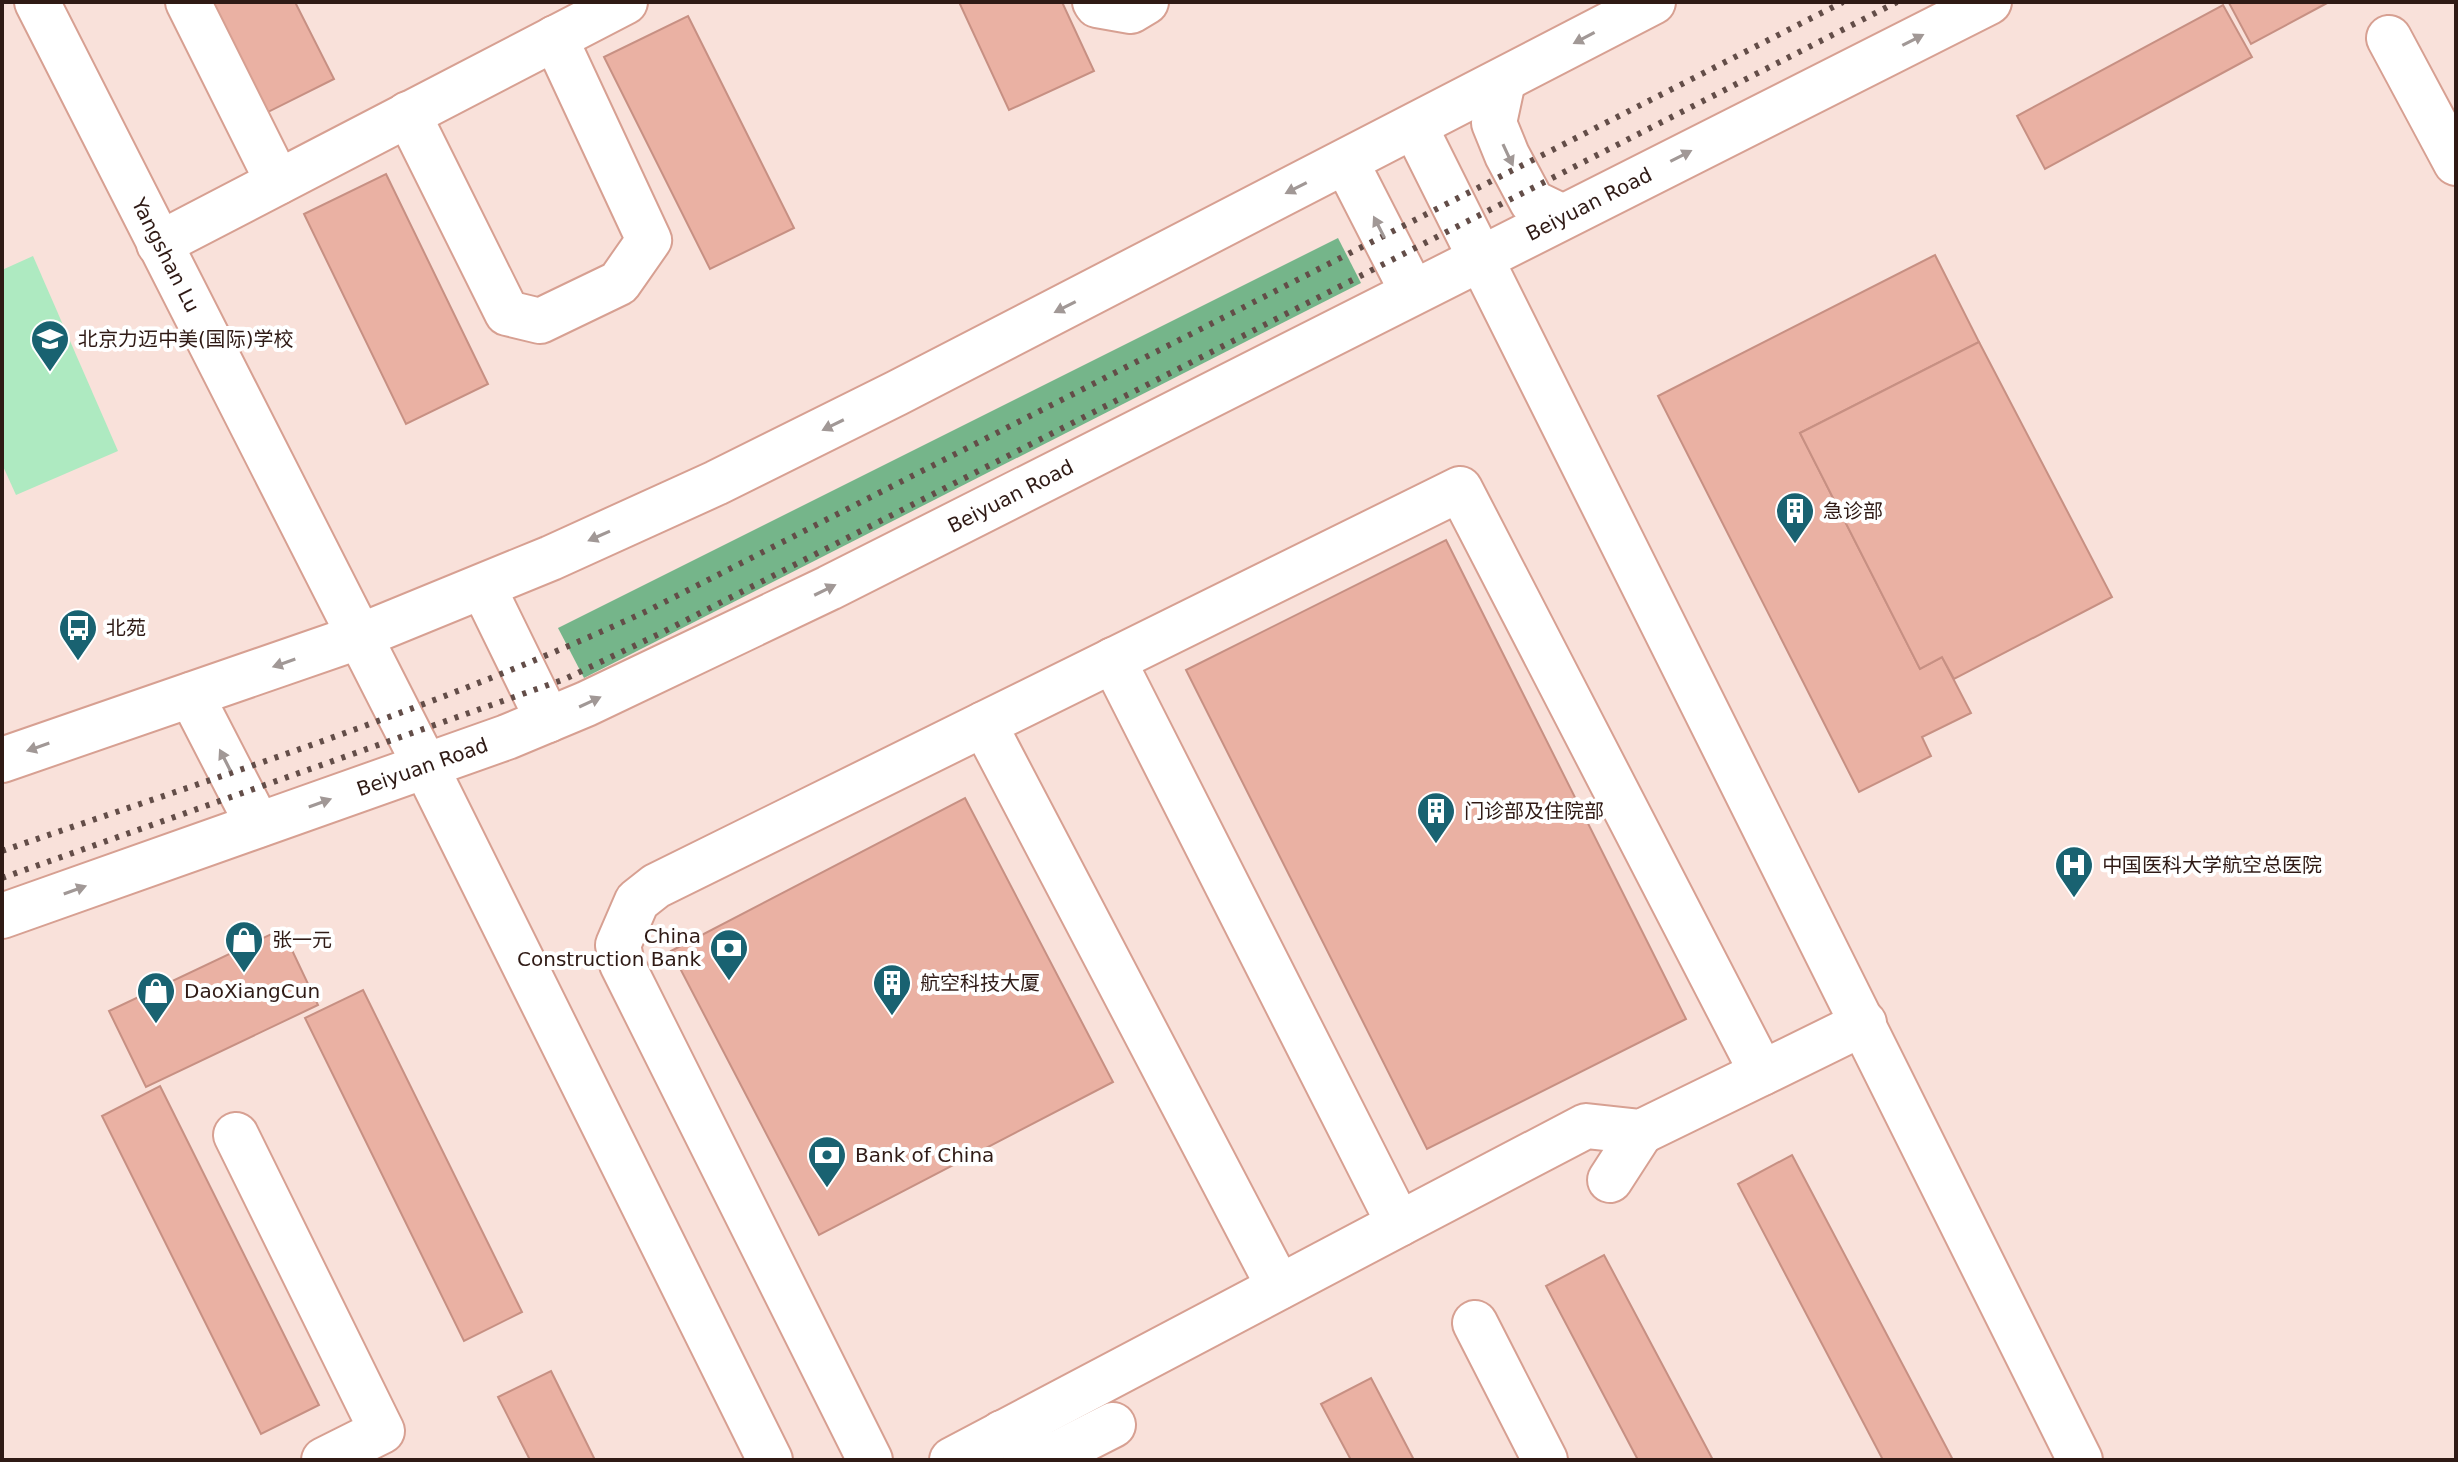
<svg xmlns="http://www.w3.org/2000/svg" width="2458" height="1462" font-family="'DejaVu Sans','Noto Sans SC',sans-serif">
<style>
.green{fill:#aeeac1}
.forest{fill:#75b58a}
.building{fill:#eab1a3;stroke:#c79083;stroke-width:2}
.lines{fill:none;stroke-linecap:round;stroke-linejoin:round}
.minor-casing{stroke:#d7a092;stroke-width:48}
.major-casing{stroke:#d7a092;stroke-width:48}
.minor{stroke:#fff;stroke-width:44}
.major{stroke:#fff;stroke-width:44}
.rail{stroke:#634d48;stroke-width:6;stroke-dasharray:4 8;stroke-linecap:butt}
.oneway{fill:#a19896}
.labels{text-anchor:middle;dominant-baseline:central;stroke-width:8;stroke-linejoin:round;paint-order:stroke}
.street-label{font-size:20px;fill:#2f1a15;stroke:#fff}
.poi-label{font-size:20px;fill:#2f1a15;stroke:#fff;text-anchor:start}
</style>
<rect width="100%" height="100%" fill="#f9e1da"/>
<polygon class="green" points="33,256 118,451 16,495 2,464 2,270"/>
<polygon class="forest" points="1338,238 1361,283 584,678 558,628"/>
<g class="building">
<polygon points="192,2 295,2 334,79 252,120"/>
<polygon points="959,2 1062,2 1094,71 1009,110"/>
<polygon points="2231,2 2329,2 2251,44 2229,3"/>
<polygon points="2223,5 2252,57 2045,169 2017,116"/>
<polygon points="688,16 794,228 710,269 604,57"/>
<polygon points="386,174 488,384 406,424 304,214"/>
<polygon points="1935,255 1979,342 1800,433 1920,669 1942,657 1971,713 1922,737 1931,756 1859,792 1658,396"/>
<polygon points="1979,342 2112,597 1954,679 1942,657 1920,669 1800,433"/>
<polygon points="1446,540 1686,1019 1427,1149 1186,670"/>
<polygon points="965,798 1113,1082 819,1235 671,951"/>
<polygon points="282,929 318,1005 146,1087 109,1011"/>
<polygon points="363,990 522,1312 464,1341 305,1018"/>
<polygon points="160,1086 319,1405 261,1434 102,1116"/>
<polygon points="1792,1155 1953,1460 1883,1460 1738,1184"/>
<polygon points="1604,1255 1713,1460 1638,1460 1546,1286"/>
<polygon points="551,1371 595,1460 530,1460 498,1397"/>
<polygon points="1371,1378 1414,1460 1351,1460 1321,1404"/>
</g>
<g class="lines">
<g class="minor-casing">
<g id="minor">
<path id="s1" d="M37,2L425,765L770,1460"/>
<polyline points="188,2 278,182"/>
<polyline points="1095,2 1097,5 1131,11 1146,2"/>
<polyline points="2389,38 2456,163"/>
<polyline points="408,114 507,313 540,321 619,283 649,240 555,38"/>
<polyline points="1415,127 2080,1460"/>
<polyline points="159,244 625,2"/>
<polyline points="236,1135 382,1431 324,1460"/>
<polyline points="1610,1180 1641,1132"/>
<polyline points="1399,1224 1586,1126 1641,1132 1762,1073"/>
<polyline points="1279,1287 984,724 1460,489 1762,1073 1864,1023"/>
<polyline points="1475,1323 1545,1460"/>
<polyline points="1002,1433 1052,1456 1113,1425"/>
<polyline points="870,1460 622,964 618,945 637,901 656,886 984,724"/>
<polyline points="952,1460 1399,1224 1113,660"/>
</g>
</g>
<g class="major-casing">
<g id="major">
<polyline points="1503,81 1494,123 1507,155 1532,202 1561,216"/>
<polyline points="1346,162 1412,291"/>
<polyline points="483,587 548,720"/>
<polyline points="191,695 258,825"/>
<polyline points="2,760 358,637 551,558 716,483 897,393 1653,2"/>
<path id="s2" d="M2,916L507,737L586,704L829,588L1989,2"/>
</g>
</g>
<use href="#minor" class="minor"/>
<use href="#major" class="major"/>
<g class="rail">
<path d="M2,851C219,776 441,707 649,610L1843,2"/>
<polyline points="2,878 565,679 659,634 1897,2"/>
</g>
</g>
<defs><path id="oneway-solid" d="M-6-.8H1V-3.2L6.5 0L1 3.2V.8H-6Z" transform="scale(2)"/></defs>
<g class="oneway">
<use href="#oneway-solid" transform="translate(1584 38) rotate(152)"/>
<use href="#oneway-solid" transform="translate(1913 40) rotate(-27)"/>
<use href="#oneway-solid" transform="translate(1508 155) rotate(65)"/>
<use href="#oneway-solid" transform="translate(1681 156) rotate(-27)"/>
<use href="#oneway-solid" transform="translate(1296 188) rotate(153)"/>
<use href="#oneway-solid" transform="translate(1379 227) rotate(-117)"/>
<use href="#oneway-solid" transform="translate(1065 307) rotate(153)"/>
<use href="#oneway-solid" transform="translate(833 425) rotate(154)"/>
<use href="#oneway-solid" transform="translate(599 536) rotate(156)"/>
<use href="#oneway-solid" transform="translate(825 590) rotate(-26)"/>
<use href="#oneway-solid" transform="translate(284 663) rotate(161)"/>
<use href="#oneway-solid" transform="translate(590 702) rotate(-25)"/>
<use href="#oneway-solid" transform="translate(38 747) rotate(161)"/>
<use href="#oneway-solid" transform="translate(225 760) rotate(-117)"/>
<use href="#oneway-solid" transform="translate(320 803) rotate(-20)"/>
<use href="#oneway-solid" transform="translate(75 890) rotate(-20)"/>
</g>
<defs>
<g id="school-pin" transform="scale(2)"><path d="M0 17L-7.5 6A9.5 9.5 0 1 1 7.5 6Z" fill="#196271" stroke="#fff"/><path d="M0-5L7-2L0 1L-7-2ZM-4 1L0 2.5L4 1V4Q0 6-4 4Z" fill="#fff"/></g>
<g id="building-pin" transform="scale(2)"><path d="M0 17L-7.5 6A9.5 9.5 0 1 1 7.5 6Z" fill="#196271" stroke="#fff"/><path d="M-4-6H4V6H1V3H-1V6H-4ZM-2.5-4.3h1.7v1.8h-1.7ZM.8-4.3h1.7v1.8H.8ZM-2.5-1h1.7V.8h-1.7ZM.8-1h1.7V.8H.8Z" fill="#fff"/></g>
<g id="bus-pin" transform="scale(2)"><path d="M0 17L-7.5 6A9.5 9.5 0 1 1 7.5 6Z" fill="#196271" stroke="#fff"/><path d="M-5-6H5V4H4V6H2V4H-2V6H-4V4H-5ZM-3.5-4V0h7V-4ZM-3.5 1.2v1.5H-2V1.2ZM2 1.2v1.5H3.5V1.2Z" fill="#fff"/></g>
<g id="hospital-pin" transform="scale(2)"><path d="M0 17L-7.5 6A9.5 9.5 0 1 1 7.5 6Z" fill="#196271" stroke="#fff"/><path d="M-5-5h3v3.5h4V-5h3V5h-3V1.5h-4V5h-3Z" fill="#fff"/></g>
<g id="shop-pin" transform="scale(2)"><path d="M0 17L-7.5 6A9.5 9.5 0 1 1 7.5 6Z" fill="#196271" stroke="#fff"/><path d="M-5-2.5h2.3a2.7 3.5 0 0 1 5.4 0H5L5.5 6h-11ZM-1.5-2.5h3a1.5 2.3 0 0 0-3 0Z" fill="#fff"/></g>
<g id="bank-pin" transform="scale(2)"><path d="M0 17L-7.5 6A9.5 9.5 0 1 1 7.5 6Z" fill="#196271" stroke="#fff"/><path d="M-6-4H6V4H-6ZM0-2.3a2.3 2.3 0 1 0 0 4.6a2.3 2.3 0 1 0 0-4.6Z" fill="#fff"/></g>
</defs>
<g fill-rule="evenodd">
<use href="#school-pin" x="50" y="339"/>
<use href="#building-pin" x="1795" y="511"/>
<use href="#bus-pin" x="78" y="628"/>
<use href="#building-pin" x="1436" y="811"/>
<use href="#hospital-pin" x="2074" y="865"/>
<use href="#shop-pin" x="244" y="940"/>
<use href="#bank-pin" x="729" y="948"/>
<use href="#building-pin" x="892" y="983"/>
<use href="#shop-pin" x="156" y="991"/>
<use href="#bank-pin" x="827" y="1155"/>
</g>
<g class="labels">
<g class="street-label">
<text stroke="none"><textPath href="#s2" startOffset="1742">Beiyuan Road</textPath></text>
<text stroke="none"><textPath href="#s1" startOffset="284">Yangshan Lu</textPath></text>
<text stroke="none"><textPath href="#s2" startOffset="1094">Beiyuan Road</textPath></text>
<text stroke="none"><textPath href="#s2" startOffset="446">Beiyuan Road</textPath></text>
</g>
<g class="poi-label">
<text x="78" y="339">北京力迈中美(国际)学校</text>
<text x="1823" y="511">急诊部</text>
<text x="106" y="628">北苑</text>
<text x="1464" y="811">门诊部及住院部</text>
<text x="2102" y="865">中国医科大学航空总医院</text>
<text x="701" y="936" text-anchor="end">China<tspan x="701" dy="23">Construction Bank</tspan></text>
<text x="272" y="940">张一元</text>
<text x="920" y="983">航空科技大厦</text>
<text x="184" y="991">DaoXiangCun</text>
<text x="855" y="1155">Bank of China</text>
</g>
</g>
<rect width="2458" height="1462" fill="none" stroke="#2f1a15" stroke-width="8"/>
</svg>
